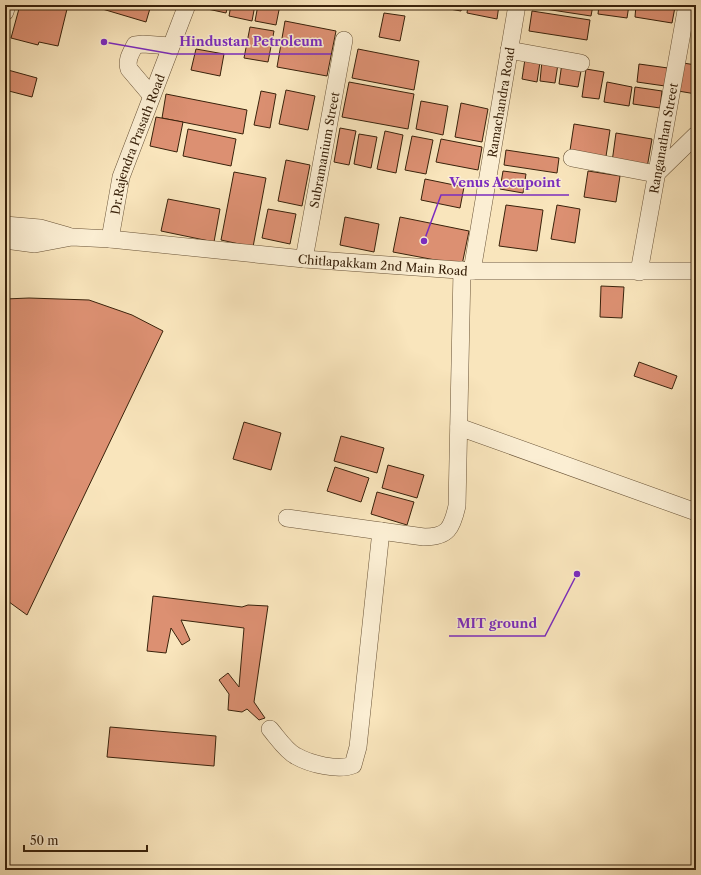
<svg xmlns="http://www.w3.org/2000/svg" width="701" height="875" font-family="'Libre Caslon Text',serif">
<style>
.building{fill:#dc9072;stroke:#39220b}
.lines{fill:none;stroke-linecap:round;stroke-linejoin:round}
.minor-casing{stroke:#695337;stroke-width:18}
.minor{stroke:#fbeed3;stroke-width:17}
.labels{text-anchor:middle;dominant-baseline:central;stroke-width:3;stroke-linejoin:round;paint-order:stroke}
.street-label{font-size:12px;fill:#39220b;stroke:#fbeed3}
.leader{fill:none;stroke:#7b2cbf;stroke-width:1.5}
.callout-dot{fill:#7b2cbf;stroke:#fbeed3;stroke-width:1.5}
.callout-label{font-size:13px;text-anchor:middle;font-weight:bold;fill:#7b2cbf;stroke:#fbeed3;stroke-width:3;stroke-linejoin:round;paint-order:stroke}
</style>
<rect width="100%" height="100%" fill="#f9e5bc"/>
<filter id="stains"><feTurbulence type="fractalNoise" baseFrequency=".005" numOctaves="4"/><feColorMatrix values="0 0 0 0 .2 0 0 0 0 .09 0 0 0 0 .02 0 0 0 .5 -.17"/></filter>
<radialGradient id="worn" r=".72"><stop offset=".6" stop-color="#630" stop-opacity="0"/><stop offset="1" stop-color="#630" stop-opacity=".3"/></radialGradient>
<g class="building">
<polygon points="20,5 68,5 58,46 39,42 38,45 11,38"/>
<polygon points="99,5 151,5 146,22 99,8"/>
<polygon points="203,5 228,5 226,13 203,8"/>
<polygon points="231,5 255,5 252,21 229,16"/>
<polygon points="258,5 280,5 276,25 255,21"/>
<polygon points="439,5 462,5 461,11 438,7"/>
<polygon points="468,5 499,5 497,19 467,13"/>
<polygon points="532,5 593,5 591,16 532,7"/>
<polygon points="599,5 629,5 627,18 598,14"/>
<polygon points="636,5 675,7 672,23 635,17"/>
<polygon points="532,11 590,20 587,40 529,31"/>
<polygon points="384,13 405,16 400,41 379,37"/>
<polygon points="285,21 336,31 327,76 277,67"/>
<polygon points="250,27 274,31 268,62 244,58"/>
<polygon points="196,49 224,54 220,76 191,70"/>
<polygon points="358,49 419,61 414,90 352,78"/>
<polygon points="525,59 540,62 537,82 522,79"/>
<polygon points="542,61 558,64 555,83 540,81"/>
<polygon points="562,63 582,66 578,87 559,84"/>
<polygon points="683,63 696,65 696,94 678,91"/>
<polygon points="639,64 668,68 665,86 637,82"/>
<polygon points="586,69 604,72 599,99 582,97"/>
<polygon points="8,70 37,78 32,97 5,90"/>
<polygon points="349,82 414,94 408,129 342,117"/>
<polygon points="607,82 632,87 629,106 604,102"/>
<polygon points="635,87 662,91 660,108 633,104"/>
<polygon points="286,90 315,96 308,130 279,124"/>
<polygon points="261,91 276,94 270,128 254,125"/>
<polygon points="166,94 247,110 243,134 162,118"/>
<polygon points="421,101 448,106 443,135 416,129"/>
<polygon points="461,103 488,109 482,142 455,137"/>
<polygon points="156,117 183,122 177,152 150,146"/>
<polygon points="574,124 610,130 605,163 569,157"/>
<polygon points="340,128 356,131 349,165 334,162"/>
<polygon points="188,129 236,139 231,166 183,156"/>
<polygon points="385,131 403,135 396,173 377,169"/>
<polygon points="616,133 652,139 647,168 612,162"/>
<polygon points="359,134 377,137 371,168 354,164"/>
<polygon points="412,136 433,140 426,174 405,170"/>
<polygon points="441,139 482,147 478,170 436,162"/>
<polygon points="506,150 559,158 557,173 504,165"/>
<polygon points="286,160 310,165 302,206 278,201"/>
<polygon points="503,171 526,174 523,193 500,189"/>
<polygon points="588,171 620,176 616,202 584,197"/>
<polygon points="234,172 266,178 253,247 221,240"/>
<polygon points="425,179 464,187 460,208 421,200"/>
<polygon points="168,199 220,209 214,242 161,231"/>
<polygon points="506,205 543,210 537,251 499,246"/>
<polygon points="557,205 580,209 575,243 551,239"/>
<polygon points="268,209 296,214 290,244 262,238"/>
<polygon points="345,217 379,224 374,252 340,245"/>
<polygon points="400,217 469,231 462,265 393,252"/>
<polygon points="601,286 624,287 622,318 600,317"/>
<polygon points="29,298 89,300 132,315 163,331 27,615 5,599 5,299"/>
<polygon points="639,362 677,376 672,389 634,376"/>
<polygon points="244,422 281,433 271,470 233,459"/>
<polygon points="341,436 384,448 377,473 334,461"/>
<polygon points="388,465 424,475 417,498 382,488"/>
<polygon points="335,467 369,478 361,502 327,491"/>
<polygon points="377,492 414,502 407,525 371,514"/>
<polygon points="153,596 242,607 248,605 268,606 254,702 265,718 259,720 247,709 242,712 228,710 229,694 219,680 228,673 239,687 244,628 181,620 190,640 182,645 171,628 166,653 147,651"/>
<polygon points="110,727 216,736 214,766 107,757"/>
</g>
<g class="lines">
<g class="minor-casing">
<g id="minor">
<polyline points="5,12 7,5"/>
<polyline points="509,50 581,63"/>
<path d="M151,95L129,69C126,60 131,53 135,45L143,44L170,46"/>
<polyline points="572,158 656,174 696,135"/>
<polyline points="5,225 40,228 68,236"/>
<path id="s1" d="M110,239L121,177L187,5"/>
<path id="s2" d="M5,240L35,244L72,237L110,239L304,259L472,271H696"/>
<path id="s3" d="M304,259L344,40"/>
<path id="s4" d="M472,271L517,5"/>
<path id="s5" d="M639,272L687,5"/>
<polyline points="459,427 696,512"/>
<path d="M287,518L424,537C448,537 452,528 457,506L462,270"/>
<path d="M270,729C277,737 286,751 296,756C310,764 338,771 353,765L358,747L381,531"/>
</g>
</g>
<use href="#minor" class="minor"/>
</g>
<g class="labels">
<g class="street-label">
<text stroke="none"><textPath href="#s4" startOffset="171">Ramachandra Road</textPath></text>
<text stroke="none"><textPath href="#s5" startOffset="136">Ranganathan Street</textPath></text>
<text stroke="none"><textPath href="#s1" startOffset="99">Dr.Rajendra Prasath Road</textPath></text>
<text stroke="none"><textPath href="#s3" startOffset="111">Subramanium Street</textPath></text>
<text stroke="none"><textPath href="#s2" startOffset="380">Chitlapakkam 2nd Main Road</textPath></text>
</g>
</g>
<path class="leader" d="M104 42L172 54H331M424 241L441 195H569M577 574L545 636H449"/>
<g class="callout-dot">
<circle cx="104" cy="42" r="4"/>
<circle cx="424" cy="241" r="4"/>
<circle cx="577" cy="574" r="4"/>
</g>
<g class="callout-label">
<text x="251" y="46">Hindustan Petroleum</text>
<text x="505" y="187">Venus Accupoint</text>
<text x="497" y="628">MIT ground</text>
</g>
<rect width="701" height="875" fill="none" stroke="#f9e5bc" stroke-width="20"/>
<rect x="6" y="6" width="689" height="863" fill="none" stroke="#39220b" stroke-width="2"/>
<rect x="10" y="10" width="681" height="855" fill="none" stroke="#39220b"/>
<path d="M24 845v6h123v-6" fill="none" stroke="#39220b" stroke-width="2"/>
<text x="30" y="845" font-size="12" fill="#39220b" stroke="#fbeed3" stroke-width="3" paint-order="stroke">50 m</text>
<rect width="100%" height="100%" filter="url(#stains)"/>
<rect width="100%" height="100%" fill="url(#worn)"/>
</svg>
